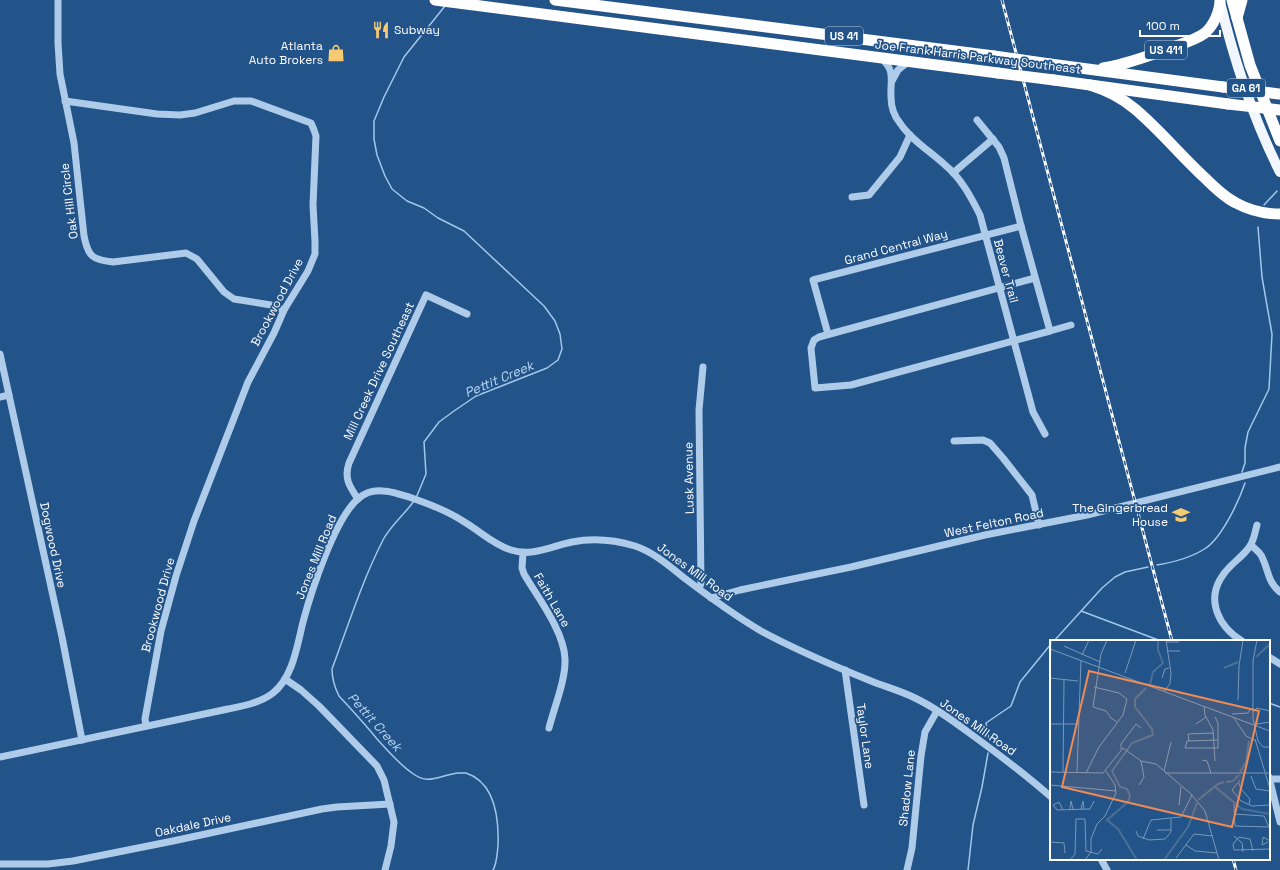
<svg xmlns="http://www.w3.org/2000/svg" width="1280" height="870" font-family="'Space Grotesk',sans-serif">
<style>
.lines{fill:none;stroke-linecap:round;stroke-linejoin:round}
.stream{stroke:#a2c7eb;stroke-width:1.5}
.minor{stroke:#aeccea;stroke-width:7}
.major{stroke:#f2f7fe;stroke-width:10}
.highway{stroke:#fff;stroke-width:11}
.rail-casing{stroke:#fff;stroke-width:3}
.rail{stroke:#225389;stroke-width:1.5;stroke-dasharray:4.5;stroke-linecap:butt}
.highway-bridge{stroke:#fff;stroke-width:11}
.labels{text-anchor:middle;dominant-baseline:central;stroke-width:3.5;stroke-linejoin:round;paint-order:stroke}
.shield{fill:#225389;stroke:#bdcbdc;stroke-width:1}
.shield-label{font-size:11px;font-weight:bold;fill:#fff}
.poi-label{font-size:12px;fill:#fff;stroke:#225389;text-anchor:end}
.street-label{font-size:12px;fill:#fff;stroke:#225389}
.water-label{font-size:13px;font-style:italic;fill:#bad6f1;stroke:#225389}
.inset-river{fill:none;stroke:#4c7095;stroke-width:2}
.inset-road{fill:none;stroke:#7a98b8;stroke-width:1}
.view{fill:#ef8b55;fill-opacity:0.15;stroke:#ef8b55;stroke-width:2}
.inset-edge{fill:none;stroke:#fff;stroke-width:2}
</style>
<rect width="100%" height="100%" fill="#225389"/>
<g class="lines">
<g class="stream">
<polyline points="1264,205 1277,191"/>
<polyline points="1242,472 1245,463 1245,448 1248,432 1269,389 1272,334 1262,277 1258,227"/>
<polyline points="416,498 426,474 424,442 439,422 454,411 476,396 547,368 558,360 562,349 560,334 555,321 544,306 464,231 438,218 424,208 407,201 392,189 385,176 377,155 374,139 374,121 384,97 404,57 445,6"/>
<path d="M414,501C404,515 391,525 383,540C362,581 348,626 332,669C332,679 334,686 339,696C352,710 365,724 377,739C388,751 399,764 412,773C429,786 439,775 458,773C460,773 464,773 466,773C496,783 499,820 498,846C497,854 497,863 493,870"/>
<path d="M1157,565C1175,562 1191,558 1206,548C1222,537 1239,501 1245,483"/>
<polyline points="1081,611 1161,641"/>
<polyline points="1054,641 1102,588 1115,577 1125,572 1148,567"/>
<polyline points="1269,703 1280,707"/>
<polyline points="989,739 986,723 1011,706 1020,682 1051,644"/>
<polyline points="968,870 973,825 982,787 988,753"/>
</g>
<g class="minor">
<path d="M58,0V43L60,74L74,143L84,236C88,256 92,260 113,262L186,253L197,259L224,292L234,299L271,305L284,310"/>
<path d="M881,58C896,71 890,80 891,97C891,107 894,116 900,123C910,139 931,152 945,165C961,178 971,197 980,215L1033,412L1045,434"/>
<polyline points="892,81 898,70 908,62"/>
<polyline points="65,101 157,114 180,115 195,113 234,101 251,101 311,123 314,130 316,136 313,205 315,241 315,254 308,271 284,310 274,333 248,382 194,521 176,576 161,631 145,719 146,726"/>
<polyline points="977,120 999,147 1004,158 1021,226 1050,331 851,385 815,388 811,348 814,340 819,337 1035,278"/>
<polyline points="953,173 993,139"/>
<polyline points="852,197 869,195 900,157 910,135"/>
<polyline points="1050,331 1071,325"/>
<polyline points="828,334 813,280 1021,226"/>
<polyline points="0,354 62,637 82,740"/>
<polyline points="0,397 9,395"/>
<polyline points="954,441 983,440 990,443 1003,458 1032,495 1039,525"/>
<path d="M358,499C349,486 344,478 349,463L426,295L467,314"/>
<path d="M1251,545C1255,549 1260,552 1262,557C1269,571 1267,581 1280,592"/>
<path d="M523,553L522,568L524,574C538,598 564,631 565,659C566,679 554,708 549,728"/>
<polyline points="699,588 701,584 699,410 703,367"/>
<polyline points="711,598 740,590 851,567 985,535 1087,515 1280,467"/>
<path d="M1242,641C1219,627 1205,600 1223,575C1230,564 1243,557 1250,546C1254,540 1255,532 1257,525"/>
<polyline points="1269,657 1280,664"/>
<polyline points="845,670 864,805"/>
<polyline points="285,679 301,690 319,706 377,766 384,780 394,822 391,846 385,870"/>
<path d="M0,757L228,709C243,706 260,703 273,693C293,677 297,646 303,622C311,592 335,517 359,498C365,493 374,490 383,491C392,491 400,495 409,497C429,504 448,511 466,523C481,532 494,545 511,550C532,557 552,546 572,542C592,538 615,540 635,546C653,552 668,565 683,577C708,596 734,615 761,631C796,650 834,666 871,681C886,687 901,691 915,698C934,707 952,720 968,732C997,753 1025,774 1051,797"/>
<polyline points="1269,777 1280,822"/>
<polyline points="1270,779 1280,779"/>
<polyline points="1101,859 1107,870"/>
<polyline points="0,864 48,864 73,861 173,841 322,809 337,807 390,804"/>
<polyline points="907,870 912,848 921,756 925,732 937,711"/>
</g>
<path class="major" d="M1220,2C1234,60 1253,118 1280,172"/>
<g class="highway">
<polyline points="435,0 998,73"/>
<polyline points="555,0 994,56"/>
<polyline points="1232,0 1250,65 1280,141"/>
<polyline points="1237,18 1242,0"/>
<polyline points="1050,64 1223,87"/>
<path d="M1103,68C1125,65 1147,56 1168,49C1180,44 1194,41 1205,33C1214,25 1220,11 1220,0"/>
<polyline points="1054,80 1228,104"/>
<path d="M1090,85C1106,90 1122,98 1135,109C1160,130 1181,156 1205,178C1214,187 1224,197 1236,203C1249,210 1265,214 1280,214"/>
</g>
<g class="rail-casing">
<g id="rail">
<polyline points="1002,0 1172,641"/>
<polyline points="1233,859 1236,870"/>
</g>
</g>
<use href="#rail" class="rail"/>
<g class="highway-bridge">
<polyline points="994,56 1050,64"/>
<polyline points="998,73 1054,80"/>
<polyline points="1223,87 1279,94"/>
<polyline points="1228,104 1280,110"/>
</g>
</g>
<defs>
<g id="restaurant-bare" transform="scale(1.38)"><path d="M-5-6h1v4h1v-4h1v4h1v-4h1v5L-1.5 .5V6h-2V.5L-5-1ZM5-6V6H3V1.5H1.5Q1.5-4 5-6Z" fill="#f6ca71" stroke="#225389" stroke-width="2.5" paint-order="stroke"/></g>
<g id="shop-bare" transform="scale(1.38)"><path d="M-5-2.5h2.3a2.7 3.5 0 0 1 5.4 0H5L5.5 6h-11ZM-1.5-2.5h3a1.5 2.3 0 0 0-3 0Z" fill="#f6ca71" stroke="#225389" stroke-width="2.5" paint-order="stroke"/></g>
<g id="school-bare" transform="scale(1.38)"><path d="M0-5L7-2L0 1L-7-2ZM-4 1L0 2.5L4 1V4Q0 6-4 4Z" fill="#f6ca71" stroke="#225389" stroke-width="2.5" paint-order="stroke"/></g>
</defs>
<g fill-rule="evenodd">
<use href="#restaurant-bare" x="381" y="30"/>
<use href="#shop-bare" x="336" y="53"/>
<use href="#school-bare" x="1181" y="515"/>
</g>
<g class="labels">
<g class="shield">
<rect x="825" y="27" width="38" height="18" rx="3"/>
<rect x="1145" y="41" width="42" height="18" rx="3"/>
<rect x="1227" y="79" width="38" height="18" rx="3"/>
</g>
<g class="shield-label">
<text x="844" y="36">US 41</text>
<text x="1166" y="50">US 411</text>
<text x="1246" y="88">GA 61</text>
</g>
<g class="poi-label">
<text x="394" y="30" text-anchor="start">Subway</text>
<text x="323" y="46">Atlanta<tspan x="323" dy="14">Auto Brokers</tspan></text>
<text x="1168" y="508">The Gingerbread<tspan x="1168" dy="14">House</tspan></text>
</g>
<g class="street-label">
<text transform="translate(978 57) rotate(7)">Joe Frank Harris Parkway Southeast</text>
<text transform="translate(69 201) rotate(-97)">Oak Hill Circle</text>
<text transform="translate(896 247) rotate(-15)">Grand Central Way</text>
<text transform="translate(1006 271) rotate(75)">Beaver Trail</text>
<text transform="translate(277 302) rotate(-62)">Brookwood Drive</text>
<text transform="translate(379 371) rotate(-65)">Mill Creek Drive Southeast</text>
<text transform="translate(689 478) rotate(-91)">Lusk Avenue</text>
<text transform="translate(994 523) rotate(-12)">West Felton Road</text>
<text transform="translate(53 545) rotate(78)">Dogwood Drive</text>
<text transform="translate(316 557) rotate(-68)">Jones Mill Road</text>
<text transform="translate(695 572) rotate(36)">Jones Mill Road</text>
<text transform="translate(552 600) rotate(60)">Faith Lane</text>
<text transform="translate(158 605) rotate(-75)">Brookwood Drive</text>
<text transform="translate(978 727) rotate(35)">Jones Mill Road</text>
<text transform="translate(865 736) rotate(82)">Taylor Lane</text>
<text transform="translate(907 788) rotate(-84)">Shadow Lane</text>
<text transform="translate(193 825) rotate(-12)">Oakdale Drive</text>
</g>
<g class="water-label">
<text transform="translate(499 379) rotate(-23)">Pettit Creek</text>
<text transform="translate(375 722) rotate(48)">Pettit Creek</text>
</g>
</g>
<g transform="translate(1050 640)">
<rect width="220" height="220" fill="#225389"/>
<path class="inset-river" d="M206,17L220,4M174,28L188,22M100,44L103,32L113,23L108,10V0M190,132L196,122L199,101M176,142L183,141L189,135M164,146L192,169L220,174M148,160L168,144L174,142M87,220L68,189L57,180L78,162L80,155L77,149L70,147L62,131L82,103L103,95L102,89L85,67V59L96,48M114,220L138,187L147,163"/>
<path class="inset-road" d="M57,0L51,14L43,67L56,71L61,78L67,82M207,0L203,21V79L208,101L213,107H220M116,2H129M14,6L50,22M0,9L220,91M117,11H130M32,15L39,0M75,33L86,0M0,38L28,41M112,38L115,29L119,28M0,48L1,0M114,51L120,44L121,33L116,0M188,60L189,26L193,0M154,66L155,75L163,90L165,121M203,72L207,68L220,71M182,74L198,73L201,68M165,77L168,83V108H135L137,101L168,100M184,78L196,96L206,101M0,84H28M146,84L156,77M207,84L220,82M205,99L220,149M139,101L138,94L164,93M71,109V104L86,84L91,88M152,120L157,121L161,133M114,131L121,102M0,132L53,133L73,108L91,121L106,124L141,154L155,171L169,220M13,132L14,39M27,132L31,20M36,133L49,107L73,75L77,59L69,53L44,47M115,133H220M201,136L206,149L220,151M190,140L182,150L191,161L202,166L220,165M189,143L191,149L200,159L199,165M0,145L66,151M89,145L94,137L91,121M184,164L185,186L219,187M3,165L7,170L40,169L44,161M3,165L9,162L13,170M129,165L131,147M20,169L21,161L23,169M31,169L33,161L34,169M184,174L214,176L219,187M107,190H121M86,191L88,196L99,200L115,199L121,192V179M184,196L192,203L193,212M93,199L101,180L131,177L142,155M200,199L189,197L183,204L184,210L220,209M200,199L203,211M0,202L14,203L15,213M218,202L212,205L213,197L220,201M136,205L145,211L167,213M126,218L144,194L163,196M20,220L25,214L26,179H35L36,211L48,214L52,209M35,220L41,212V199L47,184L55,176L66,153L65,145L56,131"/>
<path class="view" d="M39,31L209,71L182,187L12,147Z"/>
<rect width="220" height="220" class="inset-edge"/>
</g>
<path d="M1140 30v6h80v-6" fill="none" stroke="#ffffff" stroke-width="2"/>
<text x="1146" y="30" font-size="12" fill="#ffffff" stroke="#225389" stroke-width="3" paint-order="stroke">100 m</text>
</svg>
